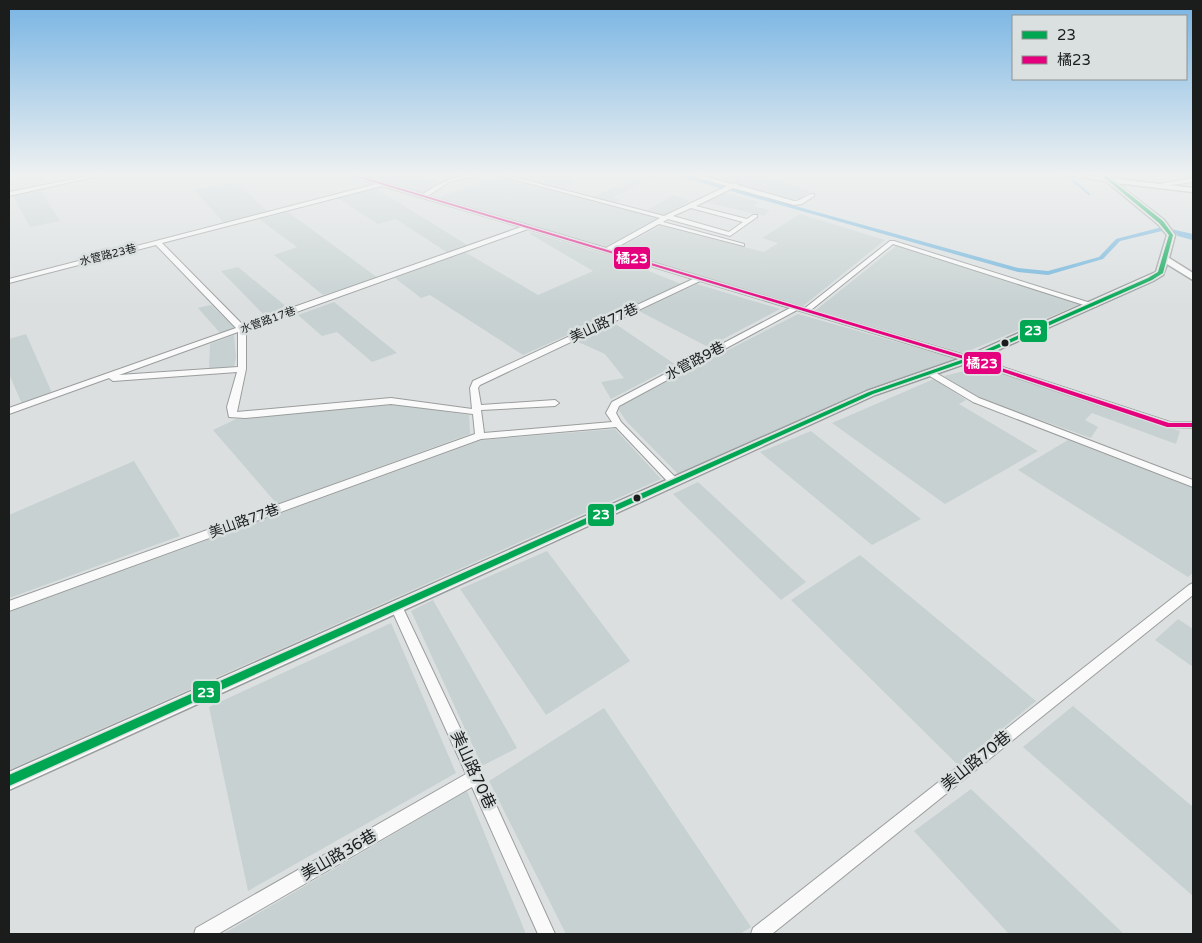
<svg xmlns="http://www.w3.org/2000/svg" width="1202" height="943" font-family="'Varela Round','Noto Sans TC',sans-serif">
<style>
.built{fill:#c7d1d1}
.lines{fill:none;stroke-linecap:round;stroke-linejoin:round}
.stream{stroke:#6fb4db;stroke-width:2}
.canal{fill:#6fb4db;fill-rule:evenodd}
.minor-casing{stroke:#9b9d9d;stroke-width:2}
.tertiary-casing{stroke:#9b9d9d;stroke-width:3}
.minor{fill:#fafafa;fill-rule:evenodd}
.tertiary{fill:#fafafa;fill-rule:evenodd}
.bus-1-casing{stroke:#dae0e0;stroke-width:3}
.bus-2-casing{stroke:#dae0e0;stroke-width:3}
.bus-1{fill:#00a651;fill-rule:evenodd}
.bus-2{fill:#e5007d;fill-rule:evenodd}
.bus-dot{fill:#1b1d1d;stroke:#dae0e0;stroke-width:2}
.labels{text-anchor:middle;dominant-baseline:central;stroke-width:5;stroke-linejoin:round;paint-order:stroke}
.far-street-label{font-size:11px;fill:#1b1d1d;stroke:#dae0e0}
.street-label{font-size:14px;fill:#1b1d1d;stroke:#dae0e0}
.near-street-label{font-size:16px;fill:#1b1d1d;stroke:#dae0e0}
.line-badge{stroke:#dae0e0;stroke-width:2}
.badge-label{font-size:14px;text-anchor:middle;font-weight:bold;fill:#fff}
</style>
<rect width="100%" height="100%" fill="#dbdfdf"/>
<g class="built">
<polygon points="358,174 413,174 423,178 440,181 422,193"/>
<polygon points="505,174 580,174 566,179 575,183 561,189"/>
<polygon points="646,174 662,174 613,197 621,200 616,203 592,197"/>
<polygon points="699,174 758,174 811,191 799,199 790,200"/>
<polygon points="499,176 660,219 605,248 437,198"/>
<polygon points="235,181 269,213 225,224 194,190"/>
<polygon points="375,188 469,246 448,253 396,219 378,224 338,198"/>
<polygon points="40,189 60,221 30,227 13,195"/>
<polygon points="724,192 759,202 753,206 770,210 764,216 704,202"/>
<polygon points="673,195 691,201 662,216 644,212"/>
<polygon points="288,212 378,278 323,295 274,255 297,247 259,219"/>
<polygon points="800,214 885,240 803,306 614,250 661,226 764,252 778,243 762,238"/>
<polygon points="531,232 614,257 681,284 523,355 430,295 421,298 395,278 465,252 538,295 593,271 530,234"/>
<polygon points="896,246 1080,304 964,353 816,310"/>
<polygon points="238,267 288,308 265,316 221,271"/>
<polygon points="697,284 780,309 708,347 639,311"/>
<polygon points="334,302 397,353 372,362 337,332 322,336 298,315"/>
<polygon points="211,305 236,329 221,334 198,308"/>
<polygon points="798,314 957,359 870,390 678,474 627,422 618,409 622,405"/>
<polygon points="614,323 676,365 611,399 601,382 624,378 605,354 576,341"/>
<polygon points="26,334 52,393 22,404 9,374 9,339"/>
<polygon points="234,335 236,357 234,367 209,369 210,344"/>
<polygon points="980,367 1180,431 1176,444 1092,413 1085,420 1098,427 1091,438 979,398 944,376"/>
<polygon points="934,379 966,400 959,404 1038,451 945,504 832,423"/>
<polygon points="376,404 391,404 469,415 470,434 277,504 213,430 236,419"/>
<polygon points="615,429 661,479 9,770 9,612 482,440"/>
<polygon points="811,431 921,519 872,545 760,452"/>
<polygon points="1068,440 1193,488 1193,573 1188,577 1018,470"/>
<polygon points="134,461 180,536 9,598 9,515"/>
<polygon points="698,482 806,582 781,600 673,494"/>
<polygon points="547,551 630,661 546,715 460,589"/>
<polygon points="860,555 1036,701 958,765 791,600"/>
<polygon points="433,600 517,748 482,766 411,611"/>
<polygon points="1178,619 1193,629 1193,667 1155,640"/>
<polygon points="391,623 456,773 248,891 209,707"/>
<polygon points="1073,706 1193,807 1193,896 1023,747"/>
<polygon points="604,708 751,927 740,934 566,934 489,781"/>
<polygon points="971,789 1124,934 1009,934 914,831"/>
<polygon points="467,791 526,934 223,934"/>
</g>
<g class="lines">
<g class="stream">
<polyline points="1071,179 1089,194"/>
<polyline points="1178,235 1193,239"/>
</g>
<polygon class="canal" points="674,174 680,174 1018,268 1048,271 1099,257 1116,239 1162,227 1193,234 1193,238 1162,231 1120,241 1103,259 1048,275 1018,272 674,175"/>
<g class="minor-casing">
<g id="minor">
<polygon points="99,174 107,174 9,196 9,192"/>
<path d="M347,174H353L423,194C441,182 457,174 479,174V175L449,182L428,196L606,248L660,218L494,174H502L664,216L727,186L689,175V174H695L732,184L738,183V185L794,201C802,201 807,193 814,194V196L802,204L794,205L733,188L696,206L747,219L753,215H757V217L730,236L668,219L663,222L744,244V246L659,224L612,250L805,308L890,241H894L1097,305L1096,307H1090L893,244L811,310L972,357L1170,422H1193V428L1166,427L966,361L797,310L619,406L616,413L621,422L677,479L678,481L677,483H669L616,427L481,439L9,611V601L475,434L473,414L391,404L245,418L229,417L227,407L237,372L113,381L109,378L9,414V408L236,328L156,245L9,283V279L376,184L347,175ZM382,186L521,227L243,325L162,243ZM691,208L743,222L729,232L673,216ZM528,229L693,279L473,381L470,388L472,409L391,398L237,412L246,369V330ZM700,281L790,308L612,402L606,413L612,422L484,433L481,410L555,406L559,403L555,400L481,405L478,388L480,385ZM238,332V367L119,375Z"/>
<polygon points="1193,178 1193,182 1157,187 1154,185"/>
<polygon points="931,370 979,398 1193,480 1193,487 973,402 928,375 927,373"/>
<polygon points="1193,583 1193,595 772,934 751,934 753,928 1189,585"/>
<polygon points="396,601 400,602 402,606 481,772 555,934 538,934 472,787 218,934 194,934 196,928 466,774 390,606 392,602"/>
</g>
</g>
<g class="tertiary-casing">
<polygon id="tertiary" points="1060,174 1101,177 1099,174 1105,174 1110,178 1193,188 1193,192 1116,183 1164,220 1175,235 1169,258 1193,273 1193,280 1167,264 1163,275 1153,281 973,361 875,395 9,790 9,772 867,391 965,357 1156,272 1167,235 1158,224 1106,181"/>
</g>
<use href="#minor" class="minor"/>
<use href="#tertiary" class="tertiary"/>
<g class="bus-1-casing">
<polygon id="bus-1" points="1100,174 1104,174 1163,221 1173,235 1163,273 1152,280 971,360 873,394 9,786 9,775 869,392 967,358 1148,278 1158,272 1169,235 1159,223"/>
</g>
<g class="bus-2-casing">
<polygon id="bus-2" points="347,174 352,174 971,358 1169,423 1193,423 1193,427 1167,427 967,360"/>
</g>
<use href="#bus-1" class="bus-1"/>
<use href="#bus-2" class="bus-2"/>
</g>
<linearGradient id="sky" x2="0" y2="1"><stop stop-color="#77b4e3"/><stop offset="0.57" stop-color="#eff1f1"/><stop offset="1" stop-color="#eff1f1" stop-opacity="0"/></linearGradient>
<rect width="1202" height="306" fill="url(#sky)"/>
<g class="bus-dot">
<circle cx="1005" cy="343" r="4.5"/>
<circle cx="637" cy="498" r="4.5"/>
</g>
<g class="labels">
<g class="far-street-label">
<text transform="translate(108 255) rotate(-14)">水管路23巷</text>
<text transform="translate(268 320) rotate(-20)">水管路17巷</text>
</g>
<g class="street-label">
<text transform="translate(604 323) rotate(-25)">美山路77巷</text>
<text transform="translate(695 361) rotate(-28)">水管路9巷</text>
<text transform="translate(244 521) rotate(-20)">美山路77巷</text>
</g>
<g class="near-street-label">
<text transform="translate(976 761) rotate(-39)">美山路70巷</text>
<text transform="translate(473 770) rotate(65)">美山路70巷</text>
<text transform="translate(339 855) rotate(-30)">美山路36巷</text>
</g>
</g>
<g class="line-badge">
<rect x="613" y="246" width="38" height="24" rx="5" fill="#e5007d"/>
<rect x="1019" y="319" width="29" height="24" rx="5" fill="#00a651"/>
<rect x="963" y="351" width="39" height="24" rx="5" fill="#e5007d"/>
<rect x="587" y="503" width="28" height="24" rx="5" fill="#00a651"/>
<rect x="192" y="680" width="29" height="24" rx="5" fill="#00a651"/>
</g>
<g class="badge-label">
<text x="632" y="263">橘23</text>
<text x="1033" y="335">23</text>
<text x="982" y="368">橘23</text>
<text x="601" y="519">23</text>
<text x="206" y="697">23</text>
</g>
<rect width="1202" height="943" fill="none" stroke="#1b1d1d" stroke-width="20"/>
<rect x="1012" y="15" width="175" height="65" fill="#dae0e0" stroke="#8e9292"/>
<rect x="1022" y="31" width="25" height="8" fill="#00a651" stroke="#8e9292"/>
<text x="1057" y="40" font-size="15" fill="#1b1d1d">23</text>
<rect x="1022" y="56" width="25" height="8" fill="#e5007d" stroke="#8e9292"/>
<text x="1057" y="65" font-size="15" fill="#1b1d1d">橘23</text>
</svg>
